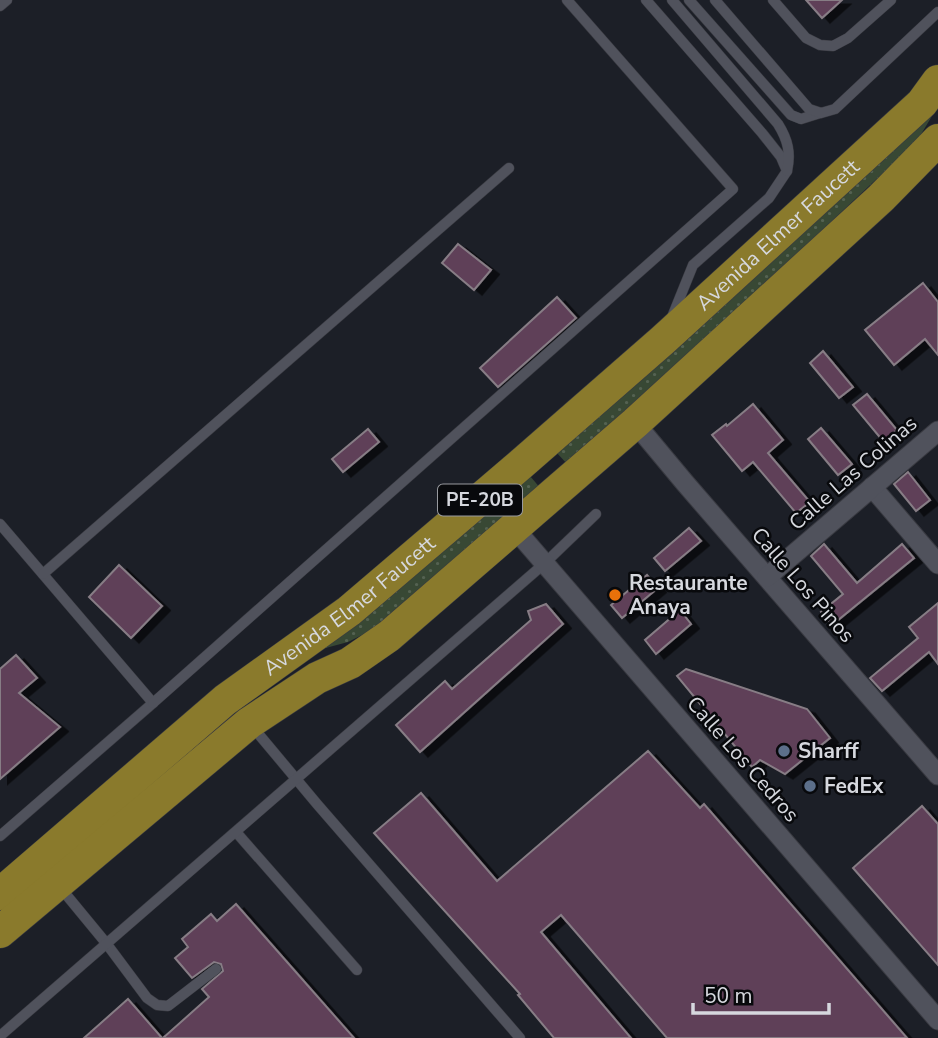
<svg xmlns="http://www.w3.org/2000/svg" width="938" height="1038" font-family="'Nunito Sans',sans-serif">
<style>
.grass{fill:url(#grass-dots)}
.building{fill:#5e3f59;stroke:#877d85;stroke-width:2;filter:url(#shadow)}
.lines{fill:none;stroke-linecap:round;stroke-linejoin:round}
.service-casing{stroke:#393a41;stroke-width:11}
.minor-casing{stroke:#393a41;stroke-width:21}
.trunk-casing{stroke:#393a41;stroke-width:33}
.service{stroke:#50525c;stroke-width:10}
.minor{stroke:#50525c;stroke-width:19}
.trunk{stroke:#8a7a2c;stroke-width:32}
.food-dot{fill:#e8710a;stroke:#08090c;stroke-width:2.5}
.service-dot{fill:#5c6f8a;stroke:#08090c;stroke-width:2.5}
.labels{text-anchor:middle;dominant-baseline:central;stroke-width:5;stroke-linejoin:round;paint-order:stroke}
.shield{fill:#08090c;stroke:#989a9f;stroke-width:2}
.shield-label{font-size:19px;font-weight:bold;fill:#d6d8de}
.street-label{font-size:21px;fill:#d6d8de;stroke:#08090c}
.poi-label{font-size:21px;font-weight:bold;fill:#d6d8de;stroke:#08090c;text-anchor:start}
</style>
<defs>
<pattern id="grass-dots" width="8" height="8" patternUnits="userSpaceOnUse" patternTransform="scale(1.75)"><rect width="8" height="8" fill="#384834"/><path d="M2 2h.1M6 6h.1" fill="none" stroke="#546251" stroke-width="1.8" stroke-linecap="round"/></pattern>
<filter id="shadow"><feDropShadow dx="8" dy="4.5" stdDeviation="0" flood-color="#0009"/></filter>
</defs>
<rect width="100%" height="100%" fill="#1c1f27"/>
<g class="grass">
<polygon points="938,106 917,141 570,467 556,452"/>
<polygon points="530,476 541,489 388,622 348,642 318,650"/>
</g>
<g class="building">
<polygon points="806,0 842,0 822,18"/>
<polygon points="458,244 491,270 474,290 442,263"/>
<polygon points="923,283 938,302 938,355 925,339 894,365 865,330"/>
<polygon points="557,297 576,318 498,387 480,368"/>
<polygon points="823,351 853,387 839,398 810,363"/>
<polygon points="867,394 897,430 883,441 853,405"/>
<polygon points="753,404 783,440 768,453 810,502 796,513 753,462 742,471 712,435 726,424 727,426"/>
<polygon points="821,428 852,464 838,475 808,439"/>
<polygon points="368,429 379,442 343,472 332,459"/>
<polygon points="908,472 930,500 916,511 894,484"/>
<polygon points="689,528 701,541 665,571 654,558"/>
<polygon points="824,544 857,583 902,544 914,558 832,625 821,612 843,594 811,556"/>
<polygon points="119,565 162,606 131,638 89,597"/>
<polygon points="647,575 658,588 622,618 611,605"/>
<polygon points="938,603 938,664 929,652 882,691 870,678 918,638 909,627"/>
<polygon points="546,604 563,624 420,752 396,725 445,681 452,689 531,620 528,611"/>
<polygon points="680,610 691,624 656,654 645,640"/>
<polygon points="16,655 37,678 19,693 60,727 0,779 0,669"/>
<polygon points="686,669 807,709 830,738 785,774 760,760 752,767 677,676"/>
<polygon points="648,751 700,808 704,804 907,1038 667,1038 561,915 541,932 631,1038 554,1038 518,995 520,994 374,833 421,793 497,881"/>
<polygon points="922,806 938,824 938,965 853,868"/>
<polygon points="236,904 265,937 354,1038 163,1038 209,997 202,989 223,971 221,964 214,962 192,978 175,958 188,947 182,939 211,914 217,921"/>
<polygon points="128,999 162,1038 84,1038"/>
</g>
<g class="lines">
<g class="service-casing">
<g id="service">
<polyline points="646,0 762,133 781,157 787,171 769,198 693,265 672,317"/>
<path d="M672,0L778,124C788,140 791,153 787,171"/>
<polyline points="689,0 791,115 801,119 820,113"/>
<polyline points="715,0 809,109 821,113 835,109 938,12"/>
<polyline points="773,0 806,38 820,45 833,46 848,38 891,0"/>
<polyline points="0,6 7,0"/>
<polyline points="0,524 153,703 0,836"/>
<polyline points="43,574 509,168"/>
<polyline points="153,703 733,189 567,0"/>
<polyline points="251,725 317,804 520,1038"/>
<polyline points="236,832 357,970"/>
<polyline points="59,886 106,943 147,998 157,1005 168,1006 216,969"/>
<polyline points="0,1036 545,563 596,514"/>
</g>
</g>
<g class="minor-casing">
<g id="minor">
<polyline points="635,423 685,483 938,775"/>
<polyline points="872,487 938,564"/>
<polyline points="514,528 938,1020"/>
<polyline points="767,577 938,431"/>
</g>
</g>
<g class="trunk-casing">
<g id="trunk">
<path id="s1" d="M0,894L225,700L349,611L513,471L663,340L922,103L938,81"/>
<polyline points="0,932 249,723 317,678 350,663 389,636 635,423 881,198 938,140"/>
</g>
</g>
<use href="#service" class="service"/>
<use href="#minor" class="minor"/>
<use href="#trunk" class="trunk"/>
</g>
<circle class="food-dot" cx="615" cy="595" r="7"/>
<g class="service-dot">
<circle cx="784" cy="751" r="7"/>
<circle cx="810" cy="786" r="7"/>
</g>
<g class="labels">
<rect class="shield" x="438" y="484.5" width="84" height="31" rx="5"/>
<g class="shield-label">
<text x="480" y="500">PE-20B</text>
</g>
<g class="street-label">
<text stroke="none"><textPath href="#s1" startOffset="1020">Avenida Elmer Faucett</textPath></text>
<text transform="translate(853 473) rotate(-41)">Calle Las Colinas</text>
<text transform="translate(803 585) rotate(49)">Calle Los Pinos</text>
<text stroke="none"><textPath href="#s1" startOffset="453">Avenida Elmer Faucett</textPath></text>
<text transform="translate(743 759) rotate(49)">Calle Los Cedros</text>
</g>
<g class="poi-label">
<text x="629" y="583">Restaurante<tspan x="629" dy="24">Anaya</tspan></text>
<text x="798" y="751">Sharff</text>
<text x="824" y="786">FedEx</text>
</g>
</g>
<path d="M693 1003v10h136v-10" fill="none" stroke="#d6d8de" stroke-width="3.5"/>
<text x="704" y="1003" font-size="21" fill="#d6d8de" stroke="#08090c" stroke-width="5" paint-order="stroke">50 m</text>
</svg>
